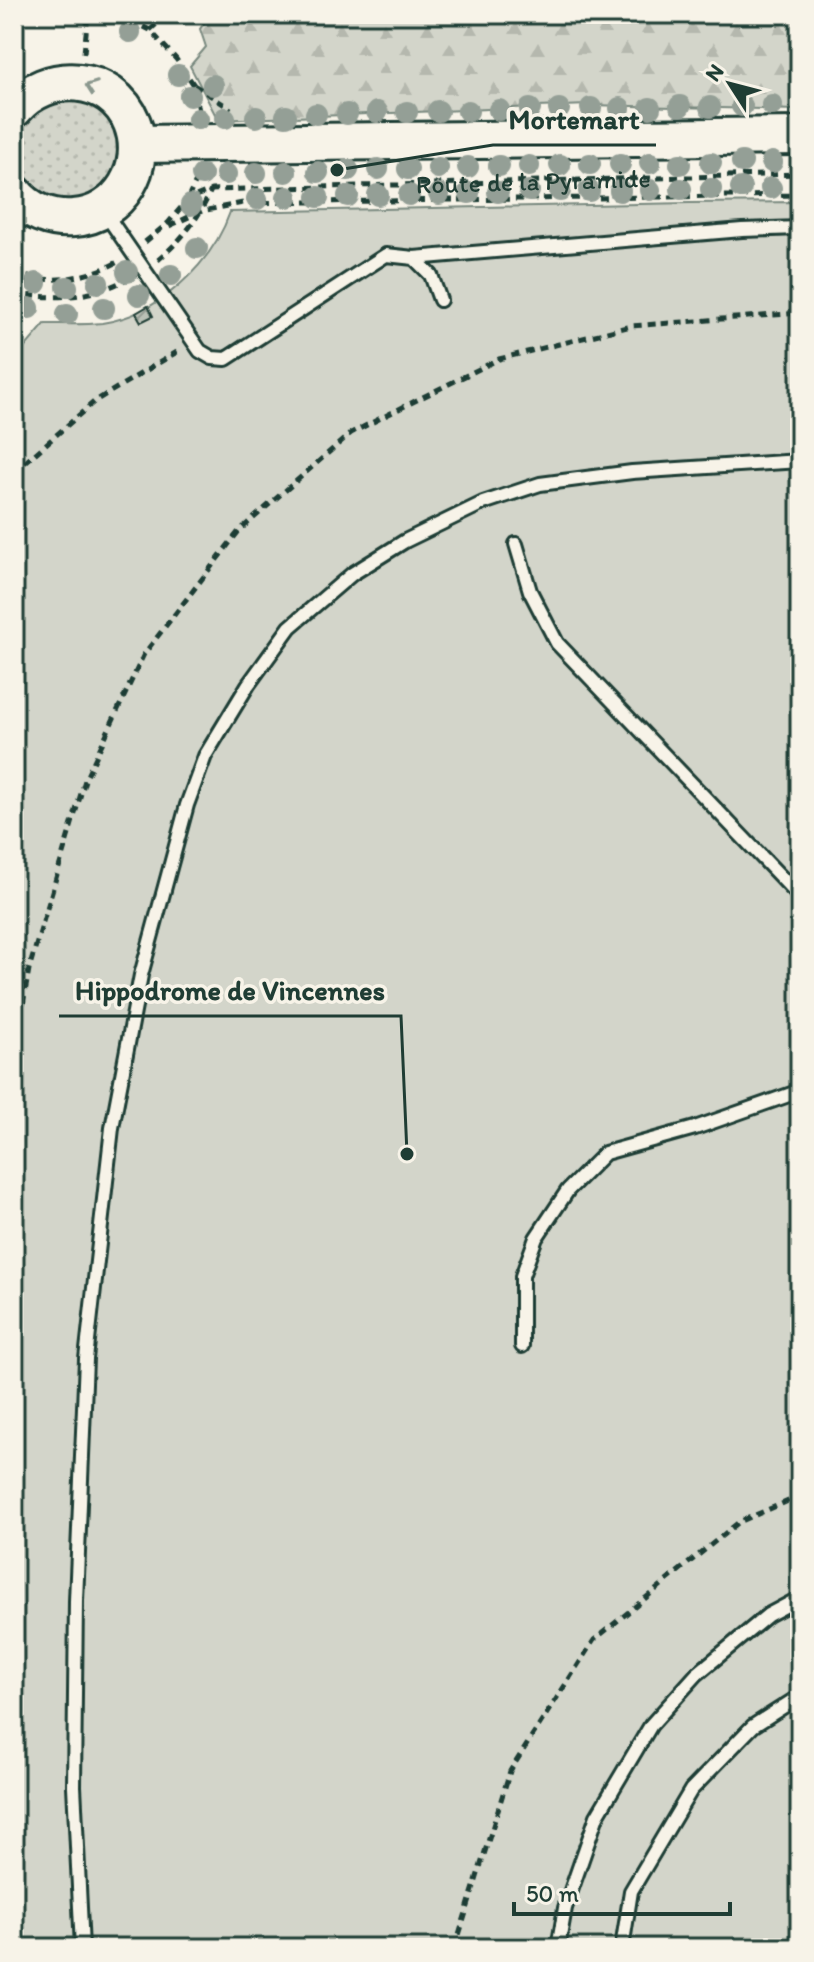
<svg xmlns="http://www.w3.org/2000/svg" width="814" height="1962" font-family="Itim,sans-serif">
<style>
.grass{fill:url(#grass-dots);stroke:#79897f;stroke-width:2}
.forest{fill:url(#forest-firs);stroke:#79897f;stroke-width:2}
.pitch{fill:#d3d5ca;stroke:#79897f;stroke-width:2}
.building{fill:url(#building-hatch);stroke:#1f3d34;stroke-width:2}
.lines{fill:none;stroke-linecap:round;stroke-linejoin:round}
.lane-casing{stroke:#1f3d34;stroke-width:18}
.secondary-casing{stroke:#1f3d34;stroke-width:42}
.path{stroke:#1f3d34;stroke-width:5;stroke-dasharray:8 6;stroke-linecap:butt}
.lane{stroke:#f7f3e8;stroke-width:12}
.secondary{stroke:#f7f3e8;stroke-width:36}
.tree{fill:#949f96}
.oneway{stroke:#8b988e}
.labels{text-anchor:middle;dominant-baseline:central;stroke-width:7;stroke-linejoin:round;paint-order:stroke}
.street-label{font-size:26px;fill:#1f3d34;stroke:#f7f3e8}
.leader{fill:none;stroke:#1f3d34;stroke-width:3}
.callout-dot{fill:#1f3d34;stroke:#f7f3e8;stroke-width:3}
.callout-label{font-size:28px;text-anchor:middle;font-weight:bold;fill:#1f3d34;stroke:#f7f3e8;stroke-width:7;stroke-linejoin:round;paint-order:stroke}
</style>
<defs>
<pattern id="grass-dots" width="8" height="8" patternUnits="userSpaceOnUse" patternTransform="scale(2)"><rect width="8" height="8" fill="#d3d5ca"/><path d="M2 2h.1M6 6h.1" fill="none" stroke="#b5b8ae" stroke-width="1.8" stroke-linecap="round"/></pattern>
<pattern id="forest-firs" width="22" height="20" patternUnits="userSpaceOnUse" patternTransform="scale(2)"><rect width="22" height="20" fill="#d3d5ca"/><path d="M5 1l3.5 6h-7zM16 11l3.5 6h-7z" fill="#b5b8ae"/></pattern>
<pattern id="building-hatch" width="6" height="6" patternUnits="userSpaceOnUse" patternTransform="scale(2)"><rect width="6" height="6" fill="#bbc1b6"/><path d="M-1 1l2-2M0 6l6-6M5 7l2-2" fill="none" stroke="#979e95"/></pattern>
</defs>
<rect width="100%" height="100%" fill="#f7f3e8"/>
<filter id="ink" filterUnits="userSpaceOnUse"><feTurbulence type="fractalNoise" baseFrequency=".0125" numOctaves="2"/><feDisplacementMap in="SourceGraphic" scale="16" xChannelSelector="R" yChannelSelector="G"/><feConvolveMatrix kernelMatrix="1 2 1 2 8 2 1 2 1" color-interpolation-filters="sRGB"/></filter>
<g filter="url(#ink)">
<circle class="grass" cx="69" cy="150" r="51"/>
<polygon class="forest" points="210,14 501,14 503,19 528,14 800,14 798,21 794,82 800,84 800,110 588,105 218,120 190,66 206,47 200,29"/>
<path class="pitch" d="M800,202V1948H14V360L45,324C64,324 84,325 102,323C158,315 212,264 230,212L690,203Z"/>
<polygon class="building" points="148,306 153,316 141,322 136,313"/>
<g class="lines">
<g class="lane-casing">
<g id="lane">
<polyline points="105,213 200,351 212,358 226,359 386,255 414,258 431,275 440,300"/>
<polyline points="414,258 742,230 800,228"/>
<polyline points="516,544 530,591 557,643 800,897"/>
<polyline points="522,1346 522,1276 536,1238 568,1190 605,1153 695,1128 800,1091"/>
<polyline points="82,1948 74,1786 76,1601 86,1359 112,1128 141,975 187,805 205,756 248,685 290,627 352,574 405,541 483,503 540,484 632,472 800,461"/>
<polyline points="558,1948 565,1908 597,1816 651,1725 697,1674 768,1615 800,1598"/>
<polyline points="622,1948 631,1891 691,1790 753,1726 800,1696"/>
</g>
</g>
<g class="secondary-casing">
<g id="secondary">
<path d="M14,109C46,70 112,73 132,123C149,166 120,215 74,218C51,220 28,211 14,193"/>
<polyline points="137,144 800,136"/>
</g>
</g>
<g class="path">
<polyline points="118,14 150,30 176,59 194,85 199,111"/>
<polyline points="14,17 27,14"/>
<polyline points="150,30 168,14"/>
<polyline points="84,53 88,14"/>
<polyline points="194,85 231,109"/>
<polyline points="188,198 199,175"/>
<polyline points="169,226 202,211 243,203 800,195"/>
<path id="s1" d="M145,242L168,223L188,199L211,190L800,174"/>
<path d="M158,260C181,240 199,219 211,190"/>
<path d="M14,272C45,287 89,277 118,262"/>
<path d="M14,294C56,299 91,299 129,278"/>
<polyline points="14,472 95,401 177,352"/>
<polyline points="14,1059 29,969 85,780 144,654 239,531 351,433 499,359 631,326 800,313"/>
<polyline points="455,1948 510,1771 594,1640 739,1522 800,1496"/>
</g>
<use href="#lane" class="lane"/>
<use href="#secondary" class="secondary"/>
</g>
<g class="tree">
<circle cx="130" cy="32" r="11"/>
<circle cx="178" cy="75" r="11"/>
<circle cx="213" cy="85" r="11"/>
<circle cx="190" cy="96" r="11"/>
<circle cx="772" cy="105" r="11"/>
<circle cx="680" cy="106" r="11"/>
<circle cx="742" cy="106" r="11"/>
<circle cx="710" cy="107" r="11"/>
<circle cx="591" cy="108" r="11"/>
<circle cx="620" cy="108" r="11"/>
<circle cx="650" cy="108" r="11"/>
<circle cx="530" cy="109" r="11"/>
<circle cx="559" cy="109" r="11"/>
<circle cx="499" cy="110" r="11"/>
<circle cx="438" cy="111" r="11"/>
<circle cx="468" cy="111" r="11"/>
<circle cx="377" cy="112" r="11"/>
<circle cx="407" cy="112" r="11"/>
<circle cx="316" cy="114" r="11"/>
<circle cx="347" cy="114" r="11"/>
<circle cx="286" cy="116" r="11"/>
<circle cx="256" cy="117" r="11"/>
<circle cx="225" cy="118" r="11"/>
<circle cx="198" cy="119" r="11"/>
<circle cx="742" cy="162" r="11"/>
<circle cx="772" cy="162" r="11"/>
<circle cx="650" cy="163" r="11"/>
<circle cx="711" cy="163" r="11"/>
<circle cx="590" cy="164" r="11"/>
<circle cx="620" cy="164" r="11"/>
<circle cx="680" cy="164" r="11"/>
<circle cx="560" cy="165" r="11"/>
<circle cx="499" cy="166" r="11"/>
<circle cx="529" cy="166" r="11"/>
<circle cx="468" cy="167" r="11"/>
<circle cx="438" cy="168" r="11"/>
<circle cx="378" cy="169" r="11"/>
<circle cx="408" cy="169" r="11"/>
<circle cx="348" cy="170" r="11"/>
<circle cx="286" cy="172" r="11"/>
<circle cx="318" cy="172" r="11"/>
<circle cx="256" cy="173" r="11"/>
<circle cx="226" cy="174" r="11"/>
<circle cx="202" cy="175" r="11"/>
<circle cx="741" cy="188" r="11"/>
<circle cx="771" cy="188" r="11"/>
<circle cx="681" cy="189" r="11"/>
<circle cx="711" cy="189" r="11"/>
<circle cx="650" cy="190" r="11"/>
<circle cx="529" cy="191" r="11"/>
<circle cx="560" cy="191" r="11"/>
<circle cx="589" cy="191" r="11"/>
<circle cx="620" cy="191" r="11"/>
<circle cx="498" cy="192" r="11"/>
<circle cx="469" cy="193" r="11"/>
<circle cx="439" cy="194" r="11"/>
<circle cx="378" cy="195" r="11"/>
<circle cx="409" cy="195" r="11"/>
<circle cx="348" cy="196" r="11"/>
<circle cx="287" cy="197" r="11"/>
<circle cx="318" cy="197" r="11"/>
<circle cx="257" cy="199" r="11"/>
<circle cx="191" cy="205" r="11"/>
<circle cx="197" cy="248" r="11"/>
<circle cx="127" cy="272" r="11"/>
<circle cx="171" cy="275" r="11"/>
<circle cx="36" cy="283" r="11"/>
<circle cx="98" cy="283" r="11"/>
<circle cx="67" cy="287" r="11"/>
<circle cx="139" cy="295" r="11"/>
<circle cx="29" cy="308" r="11"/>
<circle cx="104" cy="308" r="11"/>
<circle cx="67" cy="314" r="11"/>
</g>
<defs><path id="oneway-chevron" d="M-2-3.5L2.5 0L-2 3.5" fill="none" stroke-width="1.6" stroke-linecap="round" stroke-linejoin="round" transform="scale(2)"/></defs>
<use class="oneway" href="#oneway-chevron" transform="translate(91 87) rotate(-160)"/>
</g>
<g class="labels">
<g class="street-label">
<text stroke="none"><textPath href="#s1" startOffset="408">Route de la Pyramide</textPath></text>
</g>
</g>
<path class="leader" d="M337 170L493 145H656M407 1154L401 1016H59"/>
<g class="callout-dot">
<circle cx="337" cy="170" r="8"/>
<circle cx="407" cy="1154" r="8"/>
</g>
<g class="callout-label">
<text x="574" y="129">Mortemart</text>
<text x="230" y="1000">Hippodrome de Vincennes</text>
</g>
<rect width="814" height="1962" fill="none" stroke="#f7f3e8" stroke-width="48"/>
<rect x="24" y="24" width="766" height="1914" fill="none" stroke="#1f3d34" stroke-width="3" filter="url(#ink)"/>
<g transform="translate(730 84) rotate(306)" stroke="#f7f3e8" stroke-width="6" paint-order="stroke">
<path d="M0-6L14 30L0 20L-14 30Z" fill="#1f3d34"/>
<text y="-12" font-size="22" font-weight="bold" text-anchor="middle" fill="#1f3d34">N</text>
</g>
<path d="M514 1902v12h216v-12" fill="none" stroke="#1f3d34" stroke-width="4"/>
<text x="526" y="1902" font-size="24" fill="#1f3d34" stroke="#f7f3e8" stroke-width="6" paint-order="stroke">50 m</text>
</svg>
